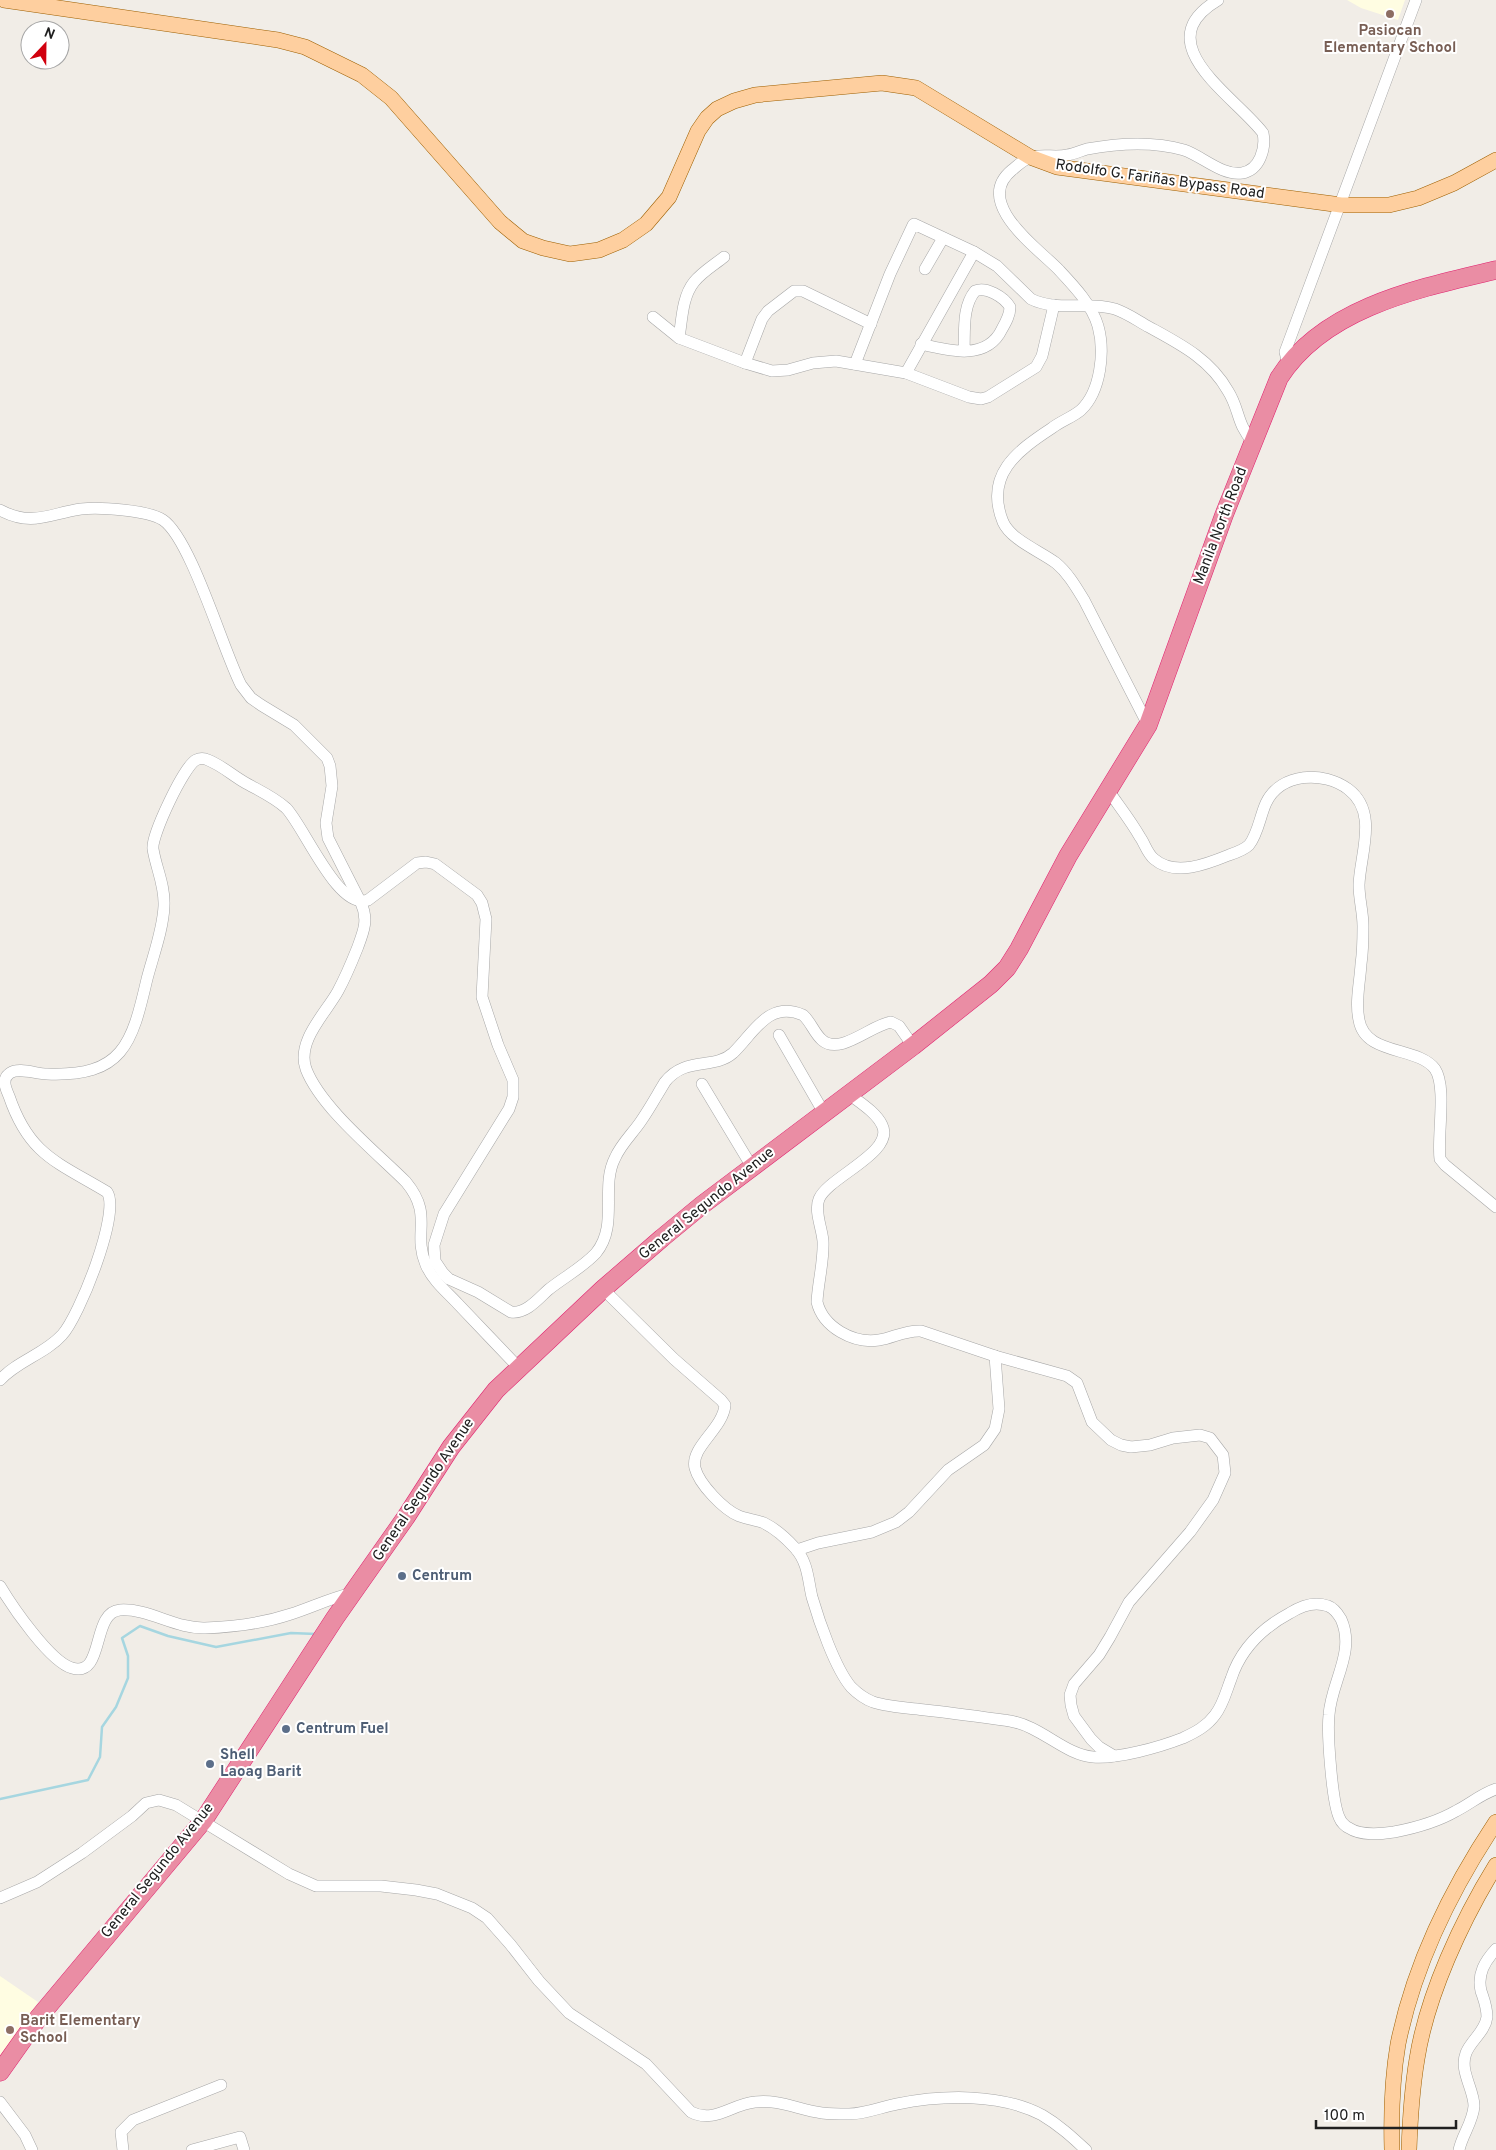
<svg xmlns="http://www.w3.org/2000/svg" width="1496" height="2150" font-family="Overpass,sans-serif">
<style>
.education{fill:#fffde2}
.lines{fill:none;stroke-linecap:round;stroke-linejoin:round}
.stream{stroke:#a6d6e0;stroke-width:2.5}
.minor-casing{stroke:#a7a7a7;stroke-width:12}
.major-casing{stroke:#9d5f00;stroke-width:16}
.highway-casing{stroke:#e02370;stroke-width:19}
.minor{stroke:#fff;stroke-width:11}
.major{stroke:#fecf9f;stroke-width:15}
.highway{stroke:#ea8da4;stroke-width:18}
.education-dot{fill:#8d6e63;stroke:#fff;stroke-width:2}
.service-dot{fill:#5c6f8a;stroke:#fff;stroke-width:2}
.labels{text-anchor:middle;dominant-baseline:central;stroke-width:4;stroke-linejoin:round;paint-order:stroke}
.education-label{font-size:15px;font-weight:bold;fill:#785e54;stroke:#fff}
.street-label{font-size:15px;fill:#202020;stroke:#fff}
.service-label{font-size:15px;font-weight:bold;fill:#4e5e75;stroke:#fff;text-anchor:start}
</style>
<rect width="100%" height="100%" fill="#f1ede7"/>
<g class="education">
<polygon points="1347,0 1405,0 1398,20 1361,8"/>
<polygon points="0,1976 38,2002 0,2057"/>
</g>
<g class="lines">
<polyline class="stream" points="0,1799 88,1780 100,1757 102,1727 116,1707 128,1678 128,1656 122,1638 140,1626 168,1636 216,1647 291,1633 316,1634"/>
<g class="minor-casing">
<g id="minor">
<polyline points="925,269 943,238"/>
<polyline points="653,317 679,338 745,363 772,371 788,370 813,363 836,361 906,373 969,397 981,399 988,397 1036,367 1042,356 1054,305"/>
<path d="M679,338C682,320 682,297 694,282C702,272 714,265 724,257"/>
<path d="M921,344C949,351 987,361 1002,329C1006,322 1010,315 1010,307C1004,297 986,286 975,291C962,307 965,331 964,350"/>
<polyline points="745,363 762,319 768,311 794,291 803,291 871,324"/>
<path d="M855,364L890,274L913,225L914,224L974,252L997,266L1031,299C1057,312 1088,301 1115,309C1127,313 1138,321 1149,327C1180,344 1210,359 1228,391C1240,410 1236,423 1253,442"/>
<polyline points="1288,364 1285,352 1416,0"/>
<polyline points="906,373 974,252"/>
<path d="M0,510C32,527 48,514 81,509C99,507 148,510 163,520C191,539 223,650 241,685L251,698L261,705L294,725L327,758L330,766L332,786L326,823L328,838L361,903C369,920 363,933 357,949C351,964 345,978 338,991C326,1013 296,1041 306,1069C321,1108 376,1152 406,1182C434,1216 412,1232 426,1265C433,1281 447,1292 458,1304C478,1325 499,1347 519,1368"/>
<path d="M1148,725L1084,600C1076,587 1068,573 1056,563C1040,551 1011,540 1003,522C984,475 1017,451 1052,428C1061,421 1073,417 1081,410C1101,391 1105,351 1098,326C1092,305 1074,286 1059,270C1039,249 972,203 1012,170C1017,166 1023,160 1029,158C1040,153 1055,158 1067,155C1074,154 1080,151 1087,149C1119,143 1153,141 1184,150C1202,156 1222,176 1242,173C1260,170 1266,148 1263,133C1235,96 1145,43 1218,0"/>
<path d="M1108,790C1119,806 1131,821 1140,837C1145,844 1147,853 1154,859C1175,877 1207,864 1229,855C1235,853 1244,850 1249,845C1258,834 1260,816 1266,803C1281,772 1324,771 1348,789C1379,812 1360,854 1359,885C1359,899 1363,912 1363,926C1363,939 1363,951 1361,964C1360,982 1355,1002 1359,1020C1365,1056 1418,1046 1435,1069C1447,1087 1437,1136 1440,1159L1445,1165L1496,1207"/>
<polyline points="779,1035 824,1113"/>
<polyline points="702,1084 752,1167"/>
<path d="M849,1094C859,1102 876,1112 882,1125C896,1152 828,1177 819,1199C814,1211 822,1228 823,1241C824,1261 818,1282 817,1302C823,1327 853,1344 879,1340C893,1338 905,1330 921,1331L995,1356L1067,1376L1077,1383L1092,1422L1111,1440L1121,1445L1131,1447L1150,1445L1173,1438L1200,1435L1210,1438L1223,1455L1225,1473L1213,1500L1190,1532L1129,1602L1110,1637L1099,1655L1074,1684L1070,1695L1071,1705L1074,1716L1091,1739L1099,1747L1114,1756"/>
<path d="M603,1289L674,1359L721,1400L725,1405C723,1429 690,1447 695,1468C699,1484 724,1510 739,1516C747,1519 756,1520 764,1523C776,1529 786,1538 795,1548C808,1562 808,1580 812,1597C819,1621 835,1668 851,1687C857,1693 865,1699 873,1702C889,1707 908,1708 925,1710C953,1713 981,1717 1010,1721C1041,1726 1065,1755 1093,1757C1118,1759 1160,1747 1183,1738C1196,1732 1207,1726 1215,1715C1223,1705 1226,1692 1231,1679C1241,1648 1262,1628 1290,1613C1301,1606 1315,1601 1328,1606C1334,1608 1338,1614 1341,1619C1356,1652 1331,1682 1329,1715C1327,1733 1332,1805 1340,1819C1341,1822 1346,1827 1349,1828C1361,1836 1380,1834 1394,1832C1415,1828 1437,1822 1456,1811C1470,1804 1481,1794 1496,1789"/>
<path d="M0,1380C17,1361 45,1354 62,1335C79,1317 121,1212 107,1192C57,1162 29,1155 9,1096C6,1089 1,1079 10,1073C19,1067 36,1074 47,1074C123,1077 132,1044 147,979C153,956 163,930 164,906C165,885 156,868 153,849C151,836 184,766 196,760C200,758 204,758 208,760C221,765 232,775 244,782C258,790 274,797 286,808C304,826 338,911 368,900L417,863L426,862L435,864L477,895L482,903L486,919L482,997L498,1045L513,1080V1097L509,1109L444,1214L434,1245L435,1261L443,1273L449,1279L478,1292L511,1312C526,1314 538,1299 548,1290C564,1277 582,1268 596,1253C619,1225 600,1187 615,1158C621,1144 633,1133 641,1121C650,1108 657,1095 665,1082C685,1056 714,1070 733,1053C754,1033 768,1000 803,1015C811,1022 814,1033 822,1040C840,1056 871,1025 891,1022L899,1026L913,1046"/>
<polyline points="797,1550 818,1543 872,1532 896,1522 909,1512 948,1470 984,1445 995,1429 999,1409 995,1356"/>
<path d="M0,1586C12,1606 50,1662 72,1668C105,1678 91,1612 120,1610C148,1608 176,1629 205,1628C233,1627 264,1623 291,1614C312,1607 331,1598 352,1593"/>
<path d="M0,1898L37,1882L82,1853L132,1816L146,1803L159,1800L176,1805L289,1874L316,1886H381L416,1890L437,1894L472,1908L487,1918L510,1944L539,1981L569,2013L646,2064L691,2112C714,2124 732,2104 755,2102C779,2099 799,2110 822,2113C831,2114 840,2114 849,2114C865,2114 881,2107 897,2104C942,2095 1000,2093 1042,2115C1059,2125 1072,2137 1086,2150"/>
<polyline points="0,2102 25,2135 32,2150"/>
<polyline points="123,2150 121,2132 133,2120 221,2085"/>
<polyline points="192,2150 240,2137 244,2150"/>
<path d="M1459,2150C1462,2135 1473,2122 1474,2106C1474,2089 1459,2071 1466,2053C1471,2040 1485,2032 1487,2017C1487,2007 1484,2000 1481,1991C1477,1974 1485,1961 1496,1949"/>
</g>
</g>
<g class="major-casing">
<g id="major">
<polyline points="4,0 278,40 305,47 362,75 391,98 500,222 523,241 543,248 570,254 599,250 623,240 646,224 669,197 698,131 707,118 717,109 734,101 755,95 882,83 916,88 1030,157 1057,167 1341,205 1389,205 1418,198 1454,183 1496,160"/>
<path d="M1392,2150C1391,2115 1392,2079 1398,2044C1414,1965 1452,1888 1496,1822"/>
<path d="M1409,2150C1410,2120 1412,2089 1417,2059C1427,1995 1462,1920 1496,1865"/>
</g>
</g>
<g class="highway-casing">
<path id="highway" d="M0,2072L39,2017L203,1821L335,1618L406,1517L451,1447L496,1390L603,1289L662,1238L702,1205L913,1046L991,984L1007,968L1019,949L1068,856L1148,725L1224,515L1279,378C1324,307 1420,288 1496,270"/>
</g>
<use href="#minor" class="minor"/>
<use href="#major" class="major"/>
<use href="#highway" class="highway"/>
</g>
<g class="education-dot">
<circle cx="1390" cy="14" r="5"/>
<circle cx="10" cy="2030" r="5"/>
</g>
<g class="service-dot">
<circle cx="402" cy="1576" r="5"/>
<circle cx="286" cy="1729" r="5"/>
<circle cx="210" cy="1764" r="5"/>
</g>
<g class="labels">
<g class="education-label">
<text x="1390" y="31">Pasiocan<tspan x="1390" dy="17">Elementary School</tspan></text>
<text x="20" y="2021" text-anchor="start">Barit Elementary<tspan x="20" dy="17">School</tspan></text>
</g>
<g class="street-label">
<text transform="translate(1160 180) rotate(8)">Rodolfo G. Fariñas Bypass Road</text>
<text transform="translate(1221 526) rotate(-69)">Manila North Road</text>
<text transform="translate(707 1204) rotate(-39)">General Segundo Avenue</text>
<text transform="translate(424 1490) rotate(-56)">General Segundo Avenue</text>
<text transform="translate(158 1871) rotate(-51)">General Segundo Avenue</text>
</g>
<g class="service-label">
<text x="412" y="1576">Centrum</text>
<text x="296" y="1729">Centrum Fuel</text>
<text x="220" y="1755">Shell<tspan x="220" dy="17">Laoag Barit</tspan></text>
</g>
</g>
<g transform="translate(45 45) rotate(22)"><circle r="24" fill="#ffffff" stroke="#a6a6a6"/>
<path d="M0-4L9 19L0 12L-9 19Z" fill="#d1000e"/>
<text y="-8" font-size="14" font-weight="bold" text-anchor="middle" fill="#202020">N</text>
</g>
<path d="M1316 2120v8h140v-8" fill="none" stroke="#202020" stroke-width="2.5"/>
<text x="1324" y="2120" font-size="15" fill="#202020" stroke="#ffffff" stroke-width="4" paint-order="stroke">100 m</text>
</svg>
